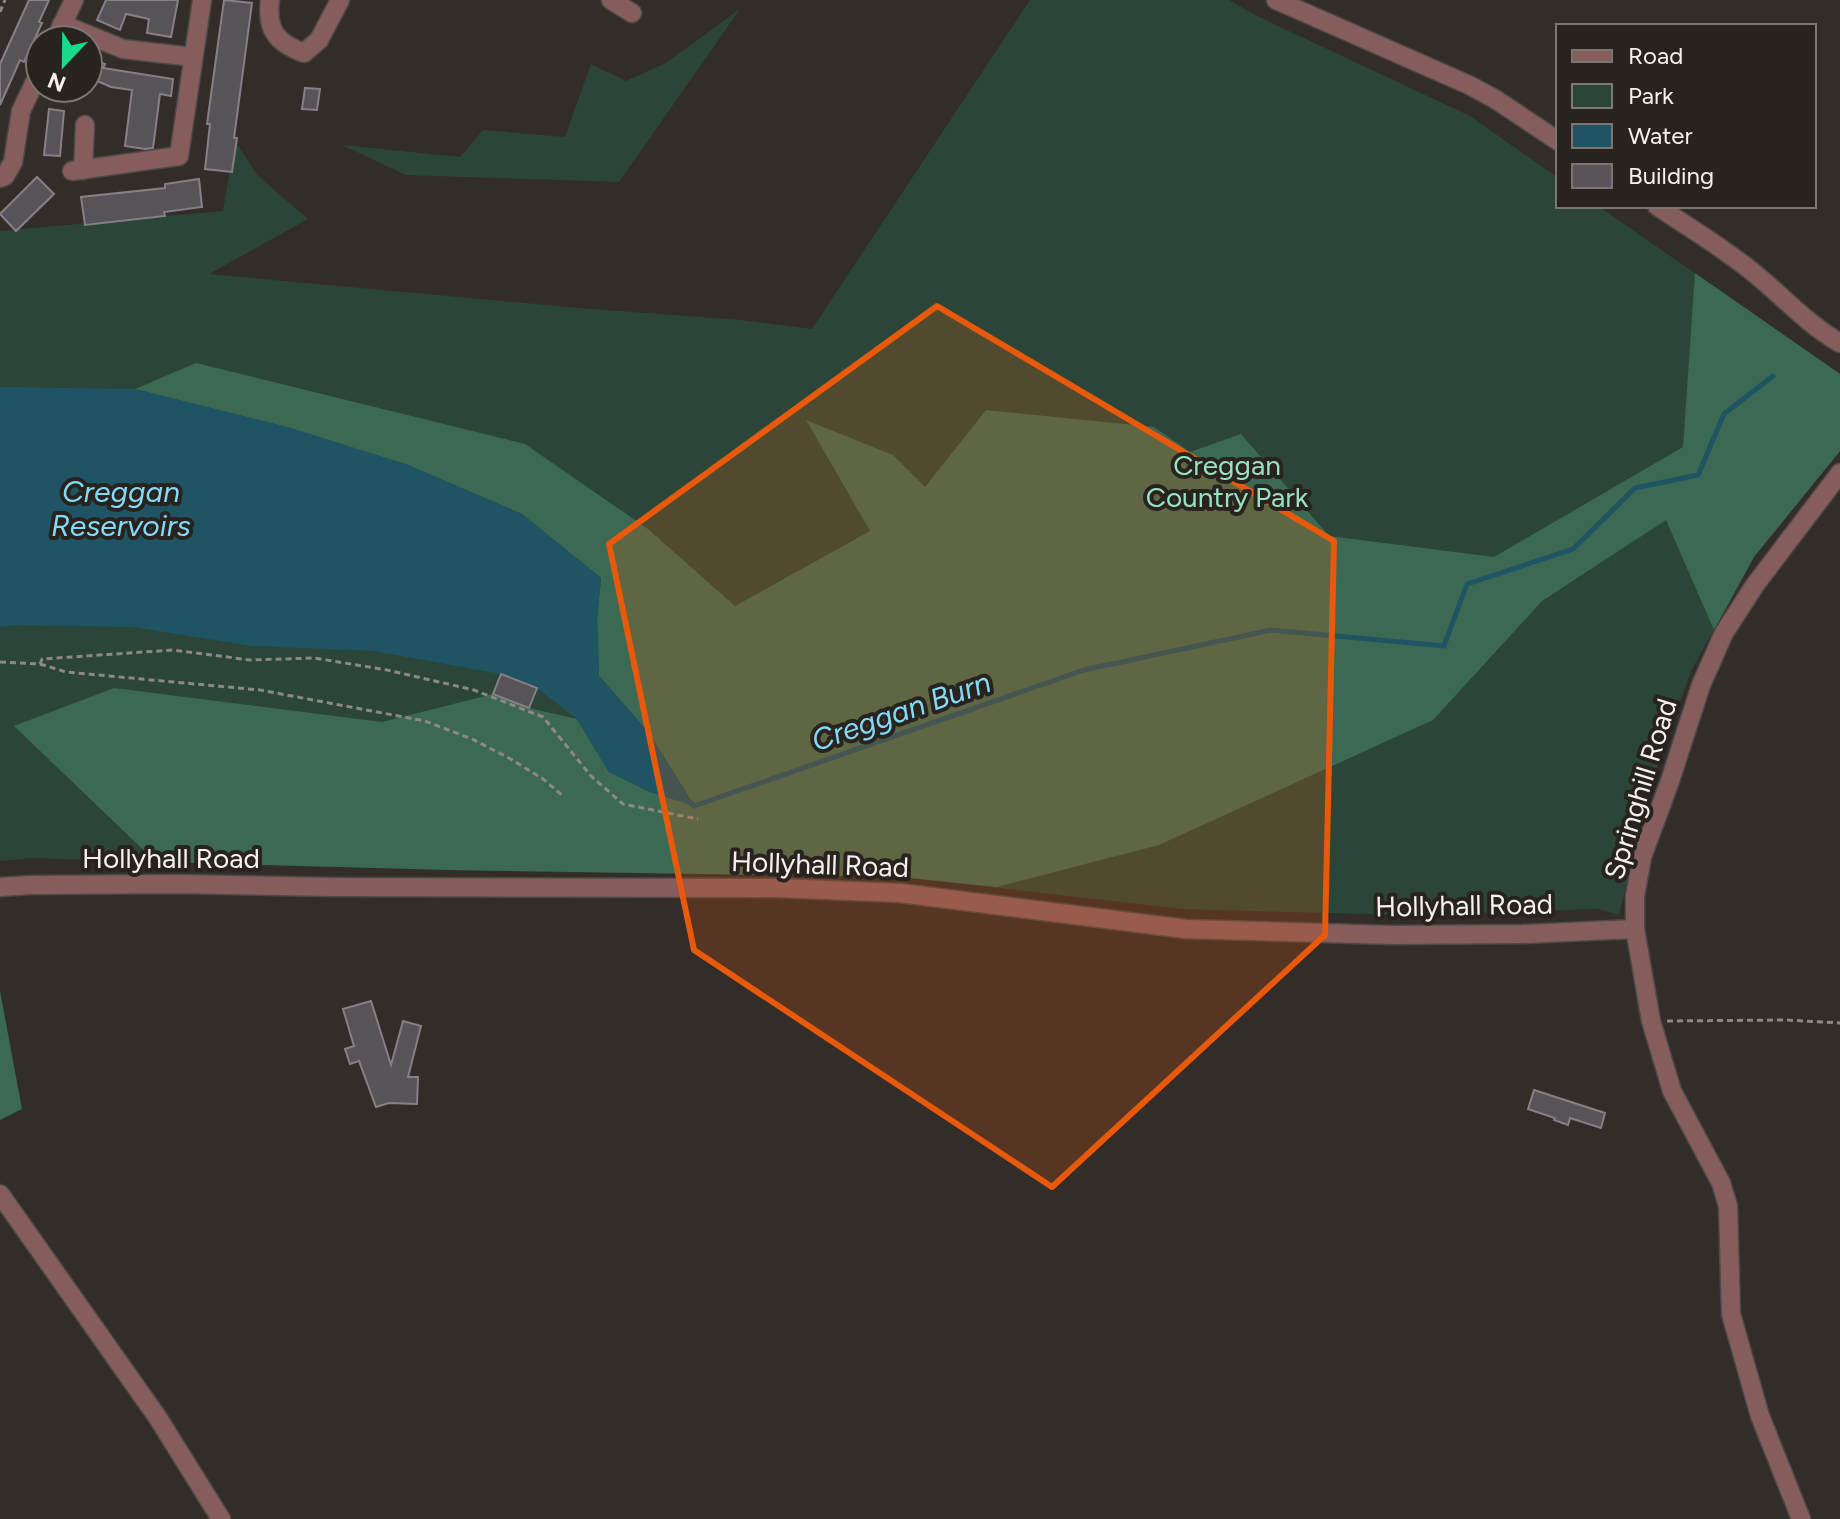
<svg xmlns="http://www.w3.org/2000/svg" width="1840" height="1519" font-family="Figtree,sans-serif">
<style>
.green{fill:#2b4638}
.forest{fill:#3c6953}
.water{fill:#1e5463}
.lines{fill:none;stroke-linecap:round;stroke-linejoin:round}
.stream{stroke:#1e5463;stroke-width:5}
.building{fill:#585359;stroke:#858086;stroke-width:2}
.minor-casing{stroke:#4e4846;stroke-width:21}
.path{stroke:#8d8885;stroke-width:3;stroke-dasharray:6 4;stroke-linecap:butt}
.minor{stroke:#865d5d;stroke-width:18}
.marked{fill:#e8590c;fill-opacity:0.2;stroke:#e8590c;stroke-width:6;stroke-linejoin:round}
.labels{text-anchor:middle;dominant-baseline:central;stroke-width:8;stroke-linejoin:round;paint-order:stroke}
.park-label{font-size:28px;fill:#98e3be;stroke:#292320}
.street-label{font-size:28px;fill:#f5f1ef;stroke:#292320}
.water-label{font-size:30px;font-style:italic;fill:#84daf5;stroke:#292320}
</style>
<rect width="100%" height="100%" fill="#332d2a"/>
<g class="green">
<polygon points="1030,0 1229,0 1259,17 1470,116 1558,178 1558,206 1598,206 1840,374 1840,451 1754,557 1691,671 1650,787 1619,915 1599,909 1402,915 1183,909 900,877 450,870 31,858 0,861 0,231 223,211 235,141 258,176 308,219 209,274 578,308 741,320 812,329"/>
<polygon points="740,9 619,182 406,175 342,145 460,157 483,130 565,137 591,64 626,81 666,63"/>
</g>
<g class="forest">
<polygon points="1695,273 1840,374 1840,451 1754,557 1714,630 1666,520 1542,601 1433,720 1159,845 997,887 900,877 450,870 156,862 14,726 114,688 382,722 493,694 529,708 577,719 609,772 650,792 694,805 649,733 599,676 597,620 601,578 522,514 408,465 287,427 135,389 196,363 525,444 648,529 735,606 870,531 806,420 893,455 925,487 986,410 1154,427 1190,452 1241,434 1329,536 1494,557 1683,447"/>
<polygon points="0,991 22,1109 0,1120"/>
</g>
<polygon class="water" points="0,387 135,389 287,427 408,465 522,514 601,578 597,620 599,676 649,733 694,806 650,792 609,772 577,719 537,688 501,674 374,651 252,646 133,627 15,625 0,627"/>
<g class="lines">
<polyline class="stream" points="691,803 694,806 1084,670 1271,630 1444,646 1467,584 1573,549 1635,488 1698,475 1724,414 1773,376"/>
</g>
<g class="building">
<polygon points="29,0 49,0 39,22 42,23 24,62 20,60 0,105 0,64"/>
<polygon points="106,0 178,0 171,37 147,33 149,19 126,14 120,30 97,20"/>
<polygon points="224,0 252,3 234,138 237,138 232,172 205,169 210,124 207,124"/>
<polygon points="88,57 105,64 103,68 173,79 171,96 160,94 153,148 145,149 125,146 132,90 111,87 88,77"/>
<polygon points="305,88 320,89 317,110 302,109"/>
<polygon points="49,109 64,111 60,156 44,155"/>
<polygon points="37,177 54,194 16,231 0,214"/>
<polygon points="199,179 202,207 164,212 165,216 85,225 81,197 165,188 165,184"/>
<polygon points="501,674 537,688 529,708 493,694"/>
<polygon points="371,1001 391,1065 403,1021 421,1026 408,1077 418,1077 417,1104 389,1103 376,1107 359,1061 350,1064 345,1049 354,1046 343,1009"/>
<polygon points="1534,1090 1605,1113 1601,1128 1570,1118 1568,1125 1554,1120 1555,1118 1528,1109"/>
</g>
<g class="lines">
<g class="minor-casing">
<g id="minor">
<path d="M270,0C266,30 277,43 304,53L319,40L340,0"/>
<polyline points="611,0 632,13"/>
<polyline points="1276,0 1469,85 1495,99 1558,141"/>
<polyline points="62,24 123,49 193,57"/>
<polyline points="55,40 74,0"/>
<polyline points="83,170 85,125"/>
<polyline points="72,171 179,156 202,0"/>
<polyline points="0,178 5,176 13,162 21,111 40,71"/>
<path d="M1657,206C1688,227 1720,246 1749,269C1781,294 1804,322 1840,343"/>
<polyline points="0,887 30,885 179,884 331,887 778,888 900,893 1186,929 1392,935 1522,934 1635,929"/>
<polyline points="0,1194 158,1418 221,1519"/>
<polyline points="1801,1519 1760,1416 1731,1314 1728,1206 1721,1183 1672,1091 1651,1021 1635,929 1635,896 1642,857 1670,781 1701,685 1724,633 1755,585 1840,473"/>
</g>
</g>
<g class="path">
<polyline points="0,12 5,0"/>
<polyline points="0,662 40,664 42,659 173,650 250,660 314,658 387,670 474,690 543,717 591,776 623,804 698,819"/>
<polyline points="40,664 66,672 260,690 425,721 472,739 509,758 543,779 563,796"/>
<polyline points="1667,1021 1786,1020 1840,1023"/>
</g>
<use href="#minor" class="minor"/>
</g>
<path class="marked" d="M937,306L1334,541L1325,935L1052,1187L694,950L609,544Z"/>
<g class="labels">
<g class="park-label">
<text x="1227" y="465">Creggan<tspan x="1227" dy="32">Country Park</tspan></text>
</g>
<g class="street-label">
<text transform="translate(1640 789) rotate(-73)">Springhill Road</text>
<text x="171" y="858">Hollyhall Road</text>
<text transform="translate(820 864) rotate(2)">Hollyhall Road</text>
<text transform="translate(1464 905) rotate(-1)">Hollyhall Road</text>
</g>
<g class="water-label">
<text x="121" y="491">Creggan<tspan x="121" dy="34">Reservoirs</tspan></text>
<text transform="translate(901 711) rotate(-19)">Creggan Burn</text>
</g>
</g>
<rect x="1556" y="24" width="260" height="184" fill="#292320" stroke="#7b7573" stroke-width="2"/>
<rect x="1572" y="50" width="40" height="12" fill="#865d5d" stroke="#7b7573" stroke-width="2"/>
<text x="1628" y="64" font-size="24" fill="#f5f1ef">Road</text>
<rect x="1572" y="84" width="40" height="24" fill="#2b4638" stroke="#7b7573" stroke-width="2"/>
<text x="1628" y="104" font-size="24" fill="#f5f1ef">Park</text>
<rect x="1572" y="124" width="40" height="24" fill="#1e5463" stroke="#7b7573" stroke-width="2"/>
<text x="1628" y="144" font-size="24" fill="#f5f1ef">Water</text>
<rect x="1572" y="164" width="40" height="24" fill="#585359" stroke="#7b7573" stroke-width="2"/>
<text x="1628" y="184" font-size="24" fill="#f5f1ef">Building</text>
<g transform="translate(64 64) rotate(202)"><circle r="38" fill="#292320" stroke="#7b7573" stroke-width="2"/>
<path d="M0-6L14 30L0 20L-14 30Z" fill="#1ad988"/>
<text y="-12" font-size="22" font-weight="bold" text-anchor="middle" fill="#f5f1ef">N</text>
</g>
</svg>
